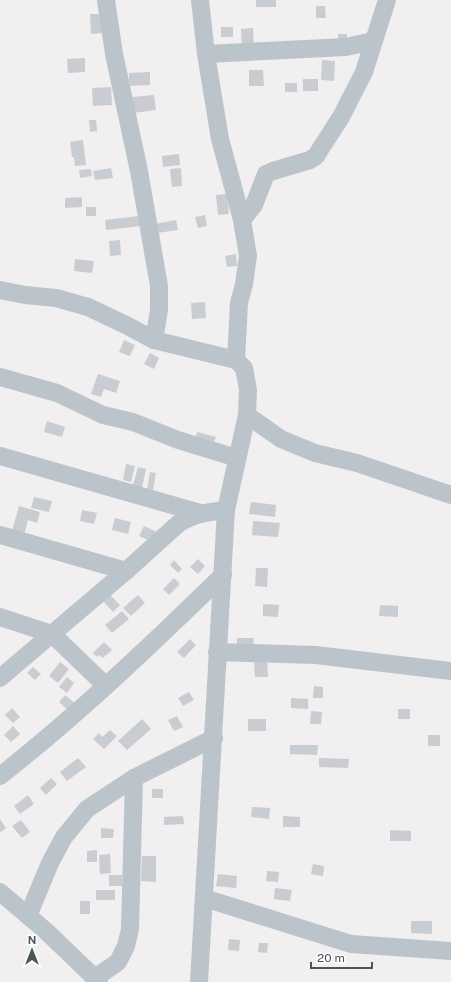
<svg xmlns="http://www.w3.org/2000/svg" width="451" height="982" font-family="'Public Sans',sans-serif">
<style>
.building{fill:#c9cdd1}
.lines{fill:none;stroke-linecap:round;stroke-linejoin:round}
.street{stroke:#bcc4cb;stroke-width:18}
</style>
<rect width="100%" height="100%" fill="#f1efef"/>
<g class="building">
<rect x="256" y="0" width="20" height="7"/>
<polygon points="316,6 325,6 326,18 316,18"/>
<polygon points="90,14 103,14 104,33 91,34"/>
<rect x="221" y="27" width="12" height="10"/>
<polygon points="253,28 254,48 242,48 241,29"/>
<rect x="338" y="34" width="9" height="10"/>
<polygon points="85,58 85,72 68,73 67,59"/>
<polygon points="322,60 335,61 334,81 321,80"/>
<polygon points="249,70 263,70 264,86 249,86"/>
<polygon points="150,72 150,85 129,86 129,73"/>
<rect x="303" y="79" width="15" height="12"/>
<rect x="285" y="83" width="12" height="9"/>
<polygon points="111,87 112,105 93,106 92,88"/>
<polygon points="154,95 156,110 133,113 132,97"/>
<polygon points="89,120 96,120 97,131 90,132"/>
<polygon points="83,140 86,165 75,166 74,157 72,157 70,142"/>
<polygon points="179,154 180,165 163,167 162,156"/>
<polygon points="111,168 113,178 95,180 93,171"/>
<polygon points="181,168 182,186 172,187 170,169"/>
<polygon points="91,169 92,176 80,178 79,170"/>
<polygon points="227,194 229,214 218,215 216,195"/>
<polygon points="82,197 82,207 65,208 65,198"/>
<rect x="86" y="207" width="10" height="9"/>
<polygon points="205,215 207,226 198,228 195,217"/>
<polygon points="139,216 140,226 106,230 105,220"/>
<polygon points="176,220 178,230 157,233 155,224"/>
<polygon points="120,240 121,255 110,256 109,241"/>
<polygon points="236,254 237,266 227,267 225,256"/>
<polygon points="75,259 94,261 92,273 74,271"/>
<polygon points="205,302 206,318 192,319 191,303"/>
<polygon points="124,340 135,345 130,356 119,352"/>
<polygon points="150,353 159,358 154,369 144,364"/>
<polygon points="98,374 120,381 116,393 104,389 101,397 91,394"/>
<polygon points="47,421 65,427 62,437 44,432"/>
<polygon points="197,432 216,437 213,445 195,440"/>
<polygon points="126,464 135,466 131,482 123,480"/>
<polygon points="138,467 146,469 142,488 133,485"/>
<polygon points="150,472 156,473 153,490 147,489"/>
<polygon points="34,497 52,501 49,512 31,508"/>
<polygon points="251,502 276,505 275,517 249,514"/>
<polygon points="19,506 40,512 37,523 28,520 24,535 12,531"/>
<polygon points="82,510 97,513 94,524 80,521"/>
<polygon points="115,518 131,522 128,534 112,530"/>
<polygon points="253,521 280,523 278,537 252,535"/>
<polygon points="144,526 157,532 152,542 139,536"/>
<polygon points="198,559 205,566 198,574 190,567"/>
<polygon points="174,560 182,569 178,573 170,565"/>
<polygon points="256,568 268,568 267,587 255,586"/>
<polygon points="174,578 180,584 169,595 163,589"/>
<polygon points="109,594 120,605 113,612 102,600"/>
<polygon points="138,595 145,603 131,616 123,608"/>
<polygon points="263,604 279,605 278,617 263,616"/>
<polygon points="380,605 398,606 398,617 379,616"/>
<polygon points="122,611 129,619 112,633 105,625"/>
<polygon points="237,638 254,638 253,648 237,648"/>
<polygon points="190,639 196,645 184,658 177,652"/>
<polygon points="104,642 112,650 103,658 99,655 97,657 93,653"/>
<polygon points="267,660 268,677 255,677 254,661"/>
<polygon points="60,662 69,669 58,683 49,676"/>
<polygon points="33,667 41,674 35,680 27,673"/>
<polygon points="67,677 74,683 67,693 59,687"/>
<polygon points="314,686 323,687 323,698 313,698"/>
<polygon points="189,692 194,700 183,706 178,698"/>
<polygon points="65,695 77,705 71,713 59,702"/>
<polygon points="291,698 308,699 308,709 291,708"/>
<polygon points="12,708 20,717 13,723 5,715"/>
<rect x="398" y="709" width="12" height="10"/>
<polygon points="311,711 322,712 321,724 310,724"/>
<polygon points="177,716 183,727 174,731 168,720"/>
<polygon points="142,719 151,729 127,750 118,741"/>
<rect x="248" y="719" width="18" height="12"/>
<polygon points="13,726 20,734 11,742 4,735"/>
<polygon points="110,730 117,736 104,749 93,739 99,733 102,737"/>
<rect x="428" y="735" width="12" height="11"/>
<polygon points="290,745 318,745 317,755 290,754"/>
<polygon points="78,758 86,767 67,781 60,772"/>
<polygon points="319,758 349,759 348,768 319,767"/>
<polygon points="51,778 57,784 46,795 40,788"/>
<rect x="152" y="789" width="11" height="9"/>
<polygon points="28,795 34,804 20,814 14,806"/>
<polygon points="252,807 270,808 269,819 251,817"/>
<polygon points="183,816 184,824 164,825 164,817"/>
<polygon points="283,816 300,817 300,827 283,827"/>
<polygon points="0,819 6,828 1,832 0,831"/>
<polygon points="21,820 30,832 22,838 12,826"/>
<polygon points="101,828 114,829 113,838 101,838"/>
<polygon points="390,830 411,831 411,841 390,841"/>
<polygon points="97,850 97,862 87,862 87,851"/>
<polygon points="110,854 111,873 100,874 99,855"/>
<polygon points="142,856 156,856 156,882 141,881"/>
<polygon points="313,864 324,866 323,876 311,874"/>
<polygon points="267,871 279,872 278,882 266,881"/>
<polygon points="218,874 237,876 236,888 216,886"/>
<rect x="109" y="875" width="13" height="11"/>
<polygon points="275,888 292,890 290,901 274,899"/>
<rect x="96" y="890" width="19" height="10"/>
<rect x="80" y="901" width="10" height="13"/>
<polygon points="411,921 432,921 432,934 411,933"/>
<polygon points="229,939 240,940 239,951 228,950"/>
<polygon points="259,943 268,943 267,953 258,952"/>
</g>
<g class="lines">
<g class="street">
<polyline points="106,0 114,54 139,171 159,286 159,310 154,340"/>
<polyline points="200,0 206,54 220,139 242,220 248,256 244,284 239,303 236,360"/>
<polyline points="206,54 346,47 373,41"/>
<polyline points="242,220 254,205 266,174 273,171 310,160 316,156 321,148 341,117 364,72 387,0"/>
<polyline points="0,290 25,295 56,298 88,307 126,325 154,340 236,360 244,368 248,390 247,415 226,510 199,982"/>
<polyline points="0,377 57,393 103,415 133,422 178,440 237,458"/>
<polyline points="247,415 281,439 315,453 357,463 451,495"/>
<polyline points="0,456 200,513"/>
<polyline points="0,535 126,571"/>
<polyline points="0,617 52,634 106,686"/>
<polyline points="217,652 316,655 451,671"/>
<path d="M0,678L126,571L178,524C193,514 208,512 226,510"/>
<path d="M0,776C79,714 151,645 223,575"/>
<polyline points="0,892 46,931 99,982"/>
<polyline points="204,898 351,944 451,951"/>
<polyline points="28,916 50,863 64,837 87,809 134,778 214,738"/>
<polyline points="95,978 118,962 126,946 130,929 134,778"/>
</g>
</g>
<g transform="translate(32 950)" stroke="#ffffff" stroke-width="3" paint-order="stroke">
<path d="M0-3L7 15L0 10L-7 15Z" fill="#49545b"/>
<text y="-6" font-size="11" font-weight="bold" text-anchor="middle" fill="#49545b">N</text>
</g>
<path d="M311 962v6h61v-6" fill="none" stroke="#49545b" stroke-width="2"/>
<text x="317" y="962" font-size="12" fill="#49545b" stroke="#ffffff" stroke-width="3" paint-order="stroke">20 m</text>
</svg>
